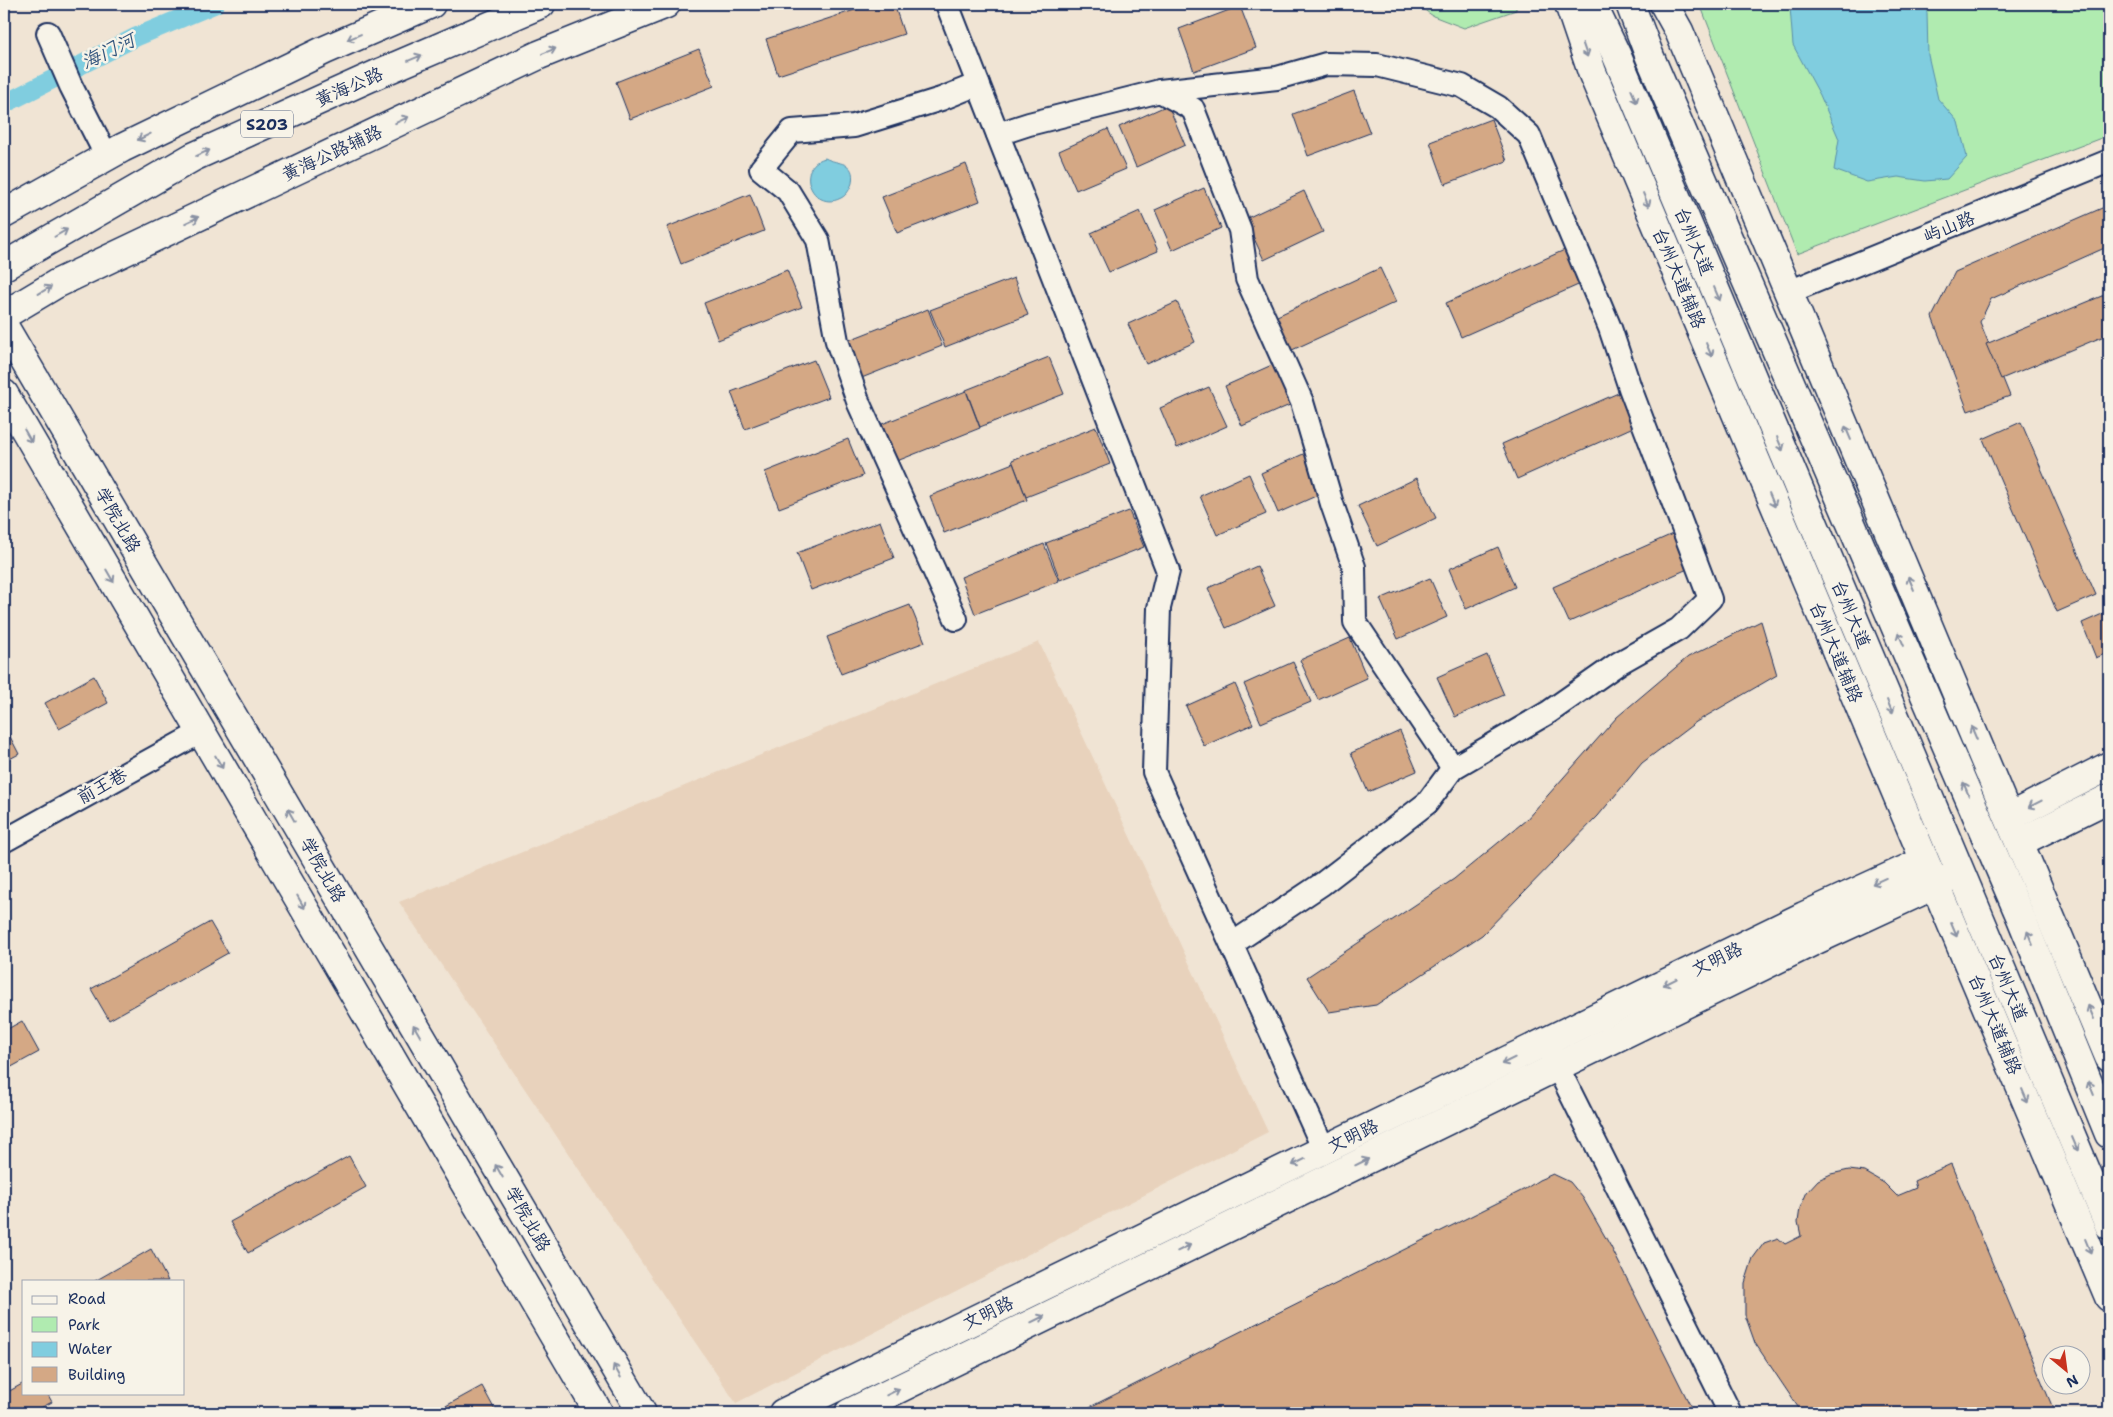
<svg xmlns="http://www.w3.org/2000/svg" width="2113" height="1417" font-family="'Shantell Sans','LXGW WenKai TC',sans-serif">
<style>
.built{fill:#e8d2bc}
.green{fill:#b0ebb0;stroke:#668d87}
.water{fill:#80cddf;stroke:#588eab}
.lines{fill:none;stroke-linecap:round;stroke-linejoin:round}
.canal{stroke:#80cddf;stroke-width:19}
.building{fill:#d4a885;stroke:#1b2f5e}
.street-casing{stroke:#1b2f5e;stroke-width:26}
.secondary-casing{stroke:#1b2f5e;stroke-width:31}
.primary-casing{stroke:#1b2f5e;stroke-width:31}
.street{stroke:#f7f3e8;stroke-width:22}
.secondary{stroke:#f7f3e8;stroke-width:28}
.primary{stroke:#f7f3e8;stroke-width:28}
.oneway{stroke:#8991a3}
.labels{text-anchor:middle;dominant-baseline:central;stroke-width:5;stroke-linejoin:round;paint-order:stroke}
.shield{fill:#f7f3e8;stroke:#5d6a87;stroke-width:1}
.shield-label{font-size:16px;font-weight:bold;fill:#1b2f5e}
.street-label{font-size:18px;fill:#1b2f5e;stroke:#f7f3e8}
.water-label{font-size:19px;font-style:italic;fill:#34567e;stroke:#f7f3e8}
</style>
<rect width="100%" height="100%" fill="#f0e4d4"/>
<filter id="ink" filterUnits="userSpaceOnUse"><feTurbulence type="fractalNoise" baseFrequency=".02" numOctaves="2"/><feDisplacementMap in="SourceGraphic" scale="10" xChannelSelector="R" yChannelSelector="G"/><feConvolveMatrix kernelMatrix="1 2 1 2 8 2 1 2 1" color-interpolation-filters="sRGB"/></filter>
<g filter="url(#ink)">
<polygon class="built" points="1039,642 1268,1132 736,1403 399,902"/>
<g class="green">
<polygon points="1416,4 1516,4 1516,10 1464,28 1433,16"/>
<polygon points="1700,4 2109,4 2109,135 1797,254"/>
</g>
<g class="water">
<polygon points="1801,4 1925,4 1927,13 1928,55 1938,99 1958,122 1967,157 1947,179 1925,181 1898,177 1867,182 1834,170 1839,139 1820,95 1793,45 1790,7"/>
<path d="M825,158C838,165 856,160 852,183C850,189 847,195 841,198C813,213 793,167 825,158Z"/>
</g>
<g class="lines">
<polyline class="canal" points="4,104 136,37 215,4"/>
</g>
<g class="building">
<polygon points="873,4 894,4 904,34 778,75 766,39"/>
<polygon points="1240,6 1256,48 1194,71 1179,29"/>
<polygon points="699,49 714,86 630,119 616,82"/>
<polygon points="1354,91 1370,133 1308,156 1293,114"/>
<polygon points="1168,105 1185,145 1136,167 1119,127"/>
<polygon points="1491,119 1507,161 1445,184 1430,142"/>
<polygon points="1108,129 1126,169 1076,190 1059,151"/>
<polygon points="966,164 980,201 897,233 882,197"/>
<polygon points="1204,188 1221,228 1172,250 1155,210"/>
<polygon points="1304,191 1323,232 1264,260 1245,219"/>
<polygon points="750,194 764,231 681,264 667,227"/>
<polygon points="2109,205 2109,246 1991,299 1980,322 2010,396 1968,411 1932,317 1955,272"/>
<polygon points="1140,211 1158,251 1109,272 1091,233"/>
<polygon points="1569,248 1585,282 1461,337 1446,303"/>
<polygon points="1380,268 1396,302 1290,351 1275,317"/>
<polygon points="787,270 802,307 718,340 704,303"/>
<polygon points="1014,278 1028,315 945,347 930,310"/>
<polygon points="2109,293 2109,334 2001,379 1986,344"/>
<polygon points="1177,302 1195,342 1146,364 1128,324"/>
<polygon points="928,309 942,346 859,379 844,342"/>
<polygon points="1049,357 1064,394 980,427 966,390"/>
<polygon points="814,360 829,397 745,429 731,392"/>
<polygon points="1274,364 1292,404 1242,426 1225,386"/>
<polygon points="1209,387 1227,426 1177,448 1160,408"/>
<polygon points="1625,390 1640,424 1517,479 1502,444"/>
<polygon points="966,391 980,428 897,461 882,424"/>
<polygon points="2021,422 2096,595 2057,612 1983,439"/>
<polygon points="1096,427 1110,464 1026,497 1012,460"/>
<polygon points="848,439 863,476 779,508 765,472"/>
<polygon points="1310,451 1327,491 1278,513 1261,473"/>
<polygon points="1013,463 1027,500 944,533 930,496"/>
<polygon points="1249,474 1266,514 1217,535 1200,496"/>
<polygon points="1417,478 1436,518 1377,546 1358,506"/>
<polygon points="1129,511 1144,547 1060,580 1046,543"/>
<polygon points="880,521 894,558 811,590 797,553"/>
<polygon points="1677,532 1692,567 1569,622 1553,587"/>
<polygon points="1044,544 1059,581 975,614 961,577"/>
<polygon points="1498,547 1515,587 1466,609 1449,569"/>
<polygon points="1257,566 1275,606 1226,628 1208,588"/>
<polygon points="1430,578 1447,617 1398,639 1380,599"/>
<polygon points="910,605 925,642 841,674 827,637"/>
<polygon points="2109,611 2109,652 2096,658 2082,623"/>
<polygon points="1761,621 1777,675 1696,722 1642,763 1598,816 1482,935 1376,1005 1329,1012 1307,977 1454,879 1526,820 1617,717 1688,657"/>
<polygon points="1350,638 1367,678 1318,700 1300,660"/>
<polygon points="1487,655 1504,695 1455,717 1437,677"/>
<polygon points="1293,662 1311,702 1261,723 1244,684"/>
<polygon points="94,676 108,703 59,729 45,703"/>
<polygon points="1235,684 1253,724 1204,746 1186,706"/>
<polygon points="4,725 19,754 4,762"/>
<polygon points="1400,731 1417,771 1368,792 1351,753"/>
<polygon points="210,922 228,953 109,1020 91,989"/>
<polygon points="22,1021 39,1052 4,1071 4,1031"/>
<polygon points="349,1156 366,1187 248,1253 230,1222"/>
<polygon points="1951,1164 2055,1413 1802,1413 1755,1343 1745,1315 1745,1283 1753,1258 1764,1243 1778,1238 1785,1244 1801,1236 1798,1222 1800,1208 1807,1192 1818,1180 1831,1174 1849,1170 1865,1172 1884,1183 1897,1196 1916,1188 1914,1181"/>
<polygon points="1553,1174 1570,1182 1583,1198 1611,1247 1694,1413 1078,1413 1525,1189 1539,1180"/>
<polygon points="151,1249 168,1281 95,1281"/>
<polygon points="24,1383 24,1393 47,1393 52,1402 31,1413 4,1413 4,1394"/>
<polygon points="482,1386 496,1412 494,1413 433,1413"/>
</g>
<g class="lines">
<g class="street-casing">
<g id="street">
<polyline points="947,4 1168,571 1159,608 1154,772 1324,1150"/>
<polyline points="48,33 71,86 107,157"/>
<polyline points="1160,91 1277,78 1326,64 1377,65 1462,86 1498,107 1529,135 1610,328 1630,388 1710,599 1679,629 1619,663 1549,712 1453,768 1427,803 1322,884 1232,944"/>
<polyline points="998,134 1029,124 1160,91 1193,109 1240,230 1247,279 1302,402 1332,504 1354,567 1355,622 1453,768"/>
<polyline points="1789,292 2109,161"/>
<polyline points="956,619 859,404 837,341 818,240 788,191 761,169 792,131 854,126 941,99 978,84"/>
<polyline points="4,841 201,732"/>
<polyline points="1550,1052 1730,1413"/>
</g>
</g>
<g class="secondary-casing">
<g id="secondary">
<polyline points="1569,4 1592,72 2109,1297"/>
<polyline points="1664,4 1679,31 2109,1057"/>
<polyline points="4,315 56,284 539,55 666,4"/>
<polyline points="4,326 642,1413"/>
<polyline points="4,394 599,1413"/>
<polyline points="2009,817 2109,766"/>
<polyline points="2020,842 2109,798"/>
<polyline points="783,1413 1804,916 1924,861"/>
<polyline points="849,1413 1816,940 1952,877"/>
</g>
</g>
<g class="primary-casing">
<g id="primary">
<polyline points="1592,4 1616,54 2109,1225"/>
<polyline points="1630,4 1650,57 2021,918 2109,1134"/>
<polyline points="4,214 122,148 325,50 431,4"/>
<polyline points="4,266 193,157 382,72 541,4"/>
</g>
</g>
<use href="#street" class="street"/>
<use href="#secondary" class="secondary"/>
<use href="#primary" class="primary"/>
</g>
<defs><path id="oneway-shaft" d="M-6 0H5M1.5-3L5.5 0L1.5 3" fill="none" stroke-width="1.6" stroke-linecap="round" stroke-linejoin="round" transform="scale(1.25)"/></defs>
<g class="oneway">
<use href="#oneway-shaft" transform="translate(354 37) rotate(157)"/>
<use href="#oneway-shaft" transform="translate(1585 50) rotate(71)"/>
<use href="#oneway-shaft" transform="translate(549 51) rotate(-22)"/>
<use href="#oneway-shaft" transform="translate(415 58) rotate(-23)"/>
<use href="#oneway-shaft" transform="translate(1634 96) rotate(67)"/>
<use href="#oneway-shaft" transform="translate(402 120) rotate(-25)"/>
<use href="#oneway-shaft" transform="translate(144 137) rotate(154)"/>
<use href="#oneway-shaft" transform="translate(203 153) rotate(-24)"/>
<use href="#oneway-shaft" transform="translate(1646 200) rotate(67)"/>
<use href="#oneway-shaft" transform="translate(192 220) rotate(-25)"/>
<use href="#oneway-shaft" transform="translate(61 233) rotate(-30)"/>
<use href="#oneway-shaft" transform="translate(45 290) rotate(-31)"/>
<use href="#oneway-shaft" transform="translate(1717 294) rotate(67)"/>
<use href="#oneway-shaft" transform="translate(1709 350) rotate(67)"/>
<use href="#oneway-shaft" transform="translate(1848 433) rotate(-113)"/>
<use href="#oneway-shaft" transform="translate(28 436) rotate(60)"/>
<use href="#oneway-shaft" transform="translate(1780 444) rotate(67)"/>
<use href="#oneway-shaft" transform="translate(1772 500) rotate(67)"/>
<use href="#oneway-shaft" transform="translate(110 576) rotate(60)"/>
<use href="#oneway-shaft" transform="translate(1911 583) rotate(-113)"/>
<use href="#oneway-shaft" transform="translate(1901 639) rotate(-113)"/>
<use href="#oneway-shaft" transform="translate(1890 707) rotate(67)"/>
<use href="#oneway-shaft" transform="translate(1974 733) rotate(-113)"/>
<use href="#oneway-shaft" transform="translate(219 762) rotate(60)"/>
<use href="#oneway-shaft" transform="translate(1966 789) rotate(-113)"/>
<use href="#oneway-shaft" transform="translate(2035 804) rotate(153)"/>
<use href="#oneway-shaft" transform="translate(291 815) rotate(-120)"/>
<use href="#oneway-shaft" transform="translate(1879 881) rotate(156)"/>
<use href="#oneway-shaft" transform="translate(301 902) rotate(60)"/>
<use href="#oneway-shaft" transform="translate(1954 930) rotate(67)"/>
<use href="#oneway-shaft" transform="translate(2030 938) rotate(-112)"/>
<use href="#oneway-shaft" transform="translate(1670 982) rotate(154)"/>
<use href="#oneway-shaft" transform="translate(2091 1012) rotate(-113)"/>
<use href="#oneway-shaft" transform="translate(417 1031) rotate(-120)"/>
<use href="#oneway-shaft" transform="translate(1508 1061) rotate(154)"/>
<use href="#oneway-shaft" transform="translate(2091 1088) rotate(-112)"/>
<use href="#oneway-shaft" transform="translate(2025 1096) rotate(67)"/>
<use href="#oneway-shaft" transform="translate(2075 1144) rotate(67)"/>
<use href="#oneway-shaft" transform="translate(1299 1162) rotate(154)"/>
<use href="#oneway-shaft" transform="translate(1362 1162) rotate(-26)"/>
<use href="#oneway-shaft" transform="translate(499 1171) rotate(-120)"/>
<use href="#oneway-shaft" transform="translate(2088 1246) rotate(68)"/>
<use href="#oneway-shaft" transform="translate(1184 1248) rotate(-26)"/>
<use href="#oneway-shaft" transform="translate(1038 1319) rotate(-26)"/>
<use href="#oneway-shaft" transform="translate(617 1371) rotate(-120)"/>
<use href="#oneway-shaft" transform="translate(893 1392) rotate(-26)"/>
</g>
</g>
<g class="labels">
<rect class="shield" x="241" y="110.5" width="52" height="27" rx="4"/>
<g class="shield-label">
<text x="267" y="124">S203</text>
</g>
<g class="street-label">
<text transform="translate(349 87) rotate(-24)">黄海公路</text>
<text transform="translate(332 153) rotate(-25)">黄海公路辅路</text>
<text transform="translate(1949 227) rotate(-22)">屿山路</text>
<text transform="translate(1694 241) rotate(67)">台州大道</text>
<text transform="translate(1679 278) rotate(67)">台州大道辅路</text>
<text transform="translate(118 520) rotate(60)">学院北路</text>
<text transform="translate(1851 614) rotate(67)">台州大道</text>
<text transform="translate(1836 652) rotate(67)">台州大道辅路</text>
<text transform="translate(102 786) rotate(-29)">前王巷</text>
<text transform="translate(323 870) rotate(60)">学院北路</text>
<text transform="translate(1717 959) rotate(-26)">文明路</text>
<text transform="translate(2008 987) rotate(67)">台州大道</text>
<text transform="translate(1995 1024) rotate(67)">台州大道辅路</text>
<text transform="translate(1353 1136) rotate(-26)">文明路</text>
<text transform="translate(528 1219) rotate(60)">学院北路</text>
<text transform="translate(988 1313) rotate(-26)">文明路</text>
</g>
<g class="water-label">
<text transform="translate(108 51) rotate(-26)">海门河</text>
</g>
</g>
<rect width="2113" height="1417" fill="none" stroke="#f7f3e8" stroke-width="20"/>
<rect x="10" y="10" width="2093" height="1397" fill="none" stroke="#1b2f5e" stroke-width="2" filter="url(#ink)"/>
<rect x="22" y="1280" width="162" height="115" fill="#f7f3e8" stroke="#9fa5b1"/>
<rect x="32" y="1296" width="25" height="8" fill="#f7f3e8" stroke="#9fa5b1"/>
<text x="68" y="1304" font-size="15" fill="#1b2f5e">Road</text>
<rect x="32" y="1317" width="25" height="15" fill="#b0ebb0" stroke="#9fa5b1"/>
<text x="68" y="1330" font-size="15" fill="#1b2f5e">Park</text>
<rect x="32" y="1342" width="25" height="15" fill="#80cddf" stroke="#9fa5b1"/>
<text x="68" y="1354" font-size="15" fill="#1b2f5e">Water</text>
<rect x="32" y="1367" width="25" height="15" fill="#d4a885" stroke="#9fa5b1"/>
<text x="68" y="1380" font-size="15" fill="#1b2f5e">Building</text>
<g transform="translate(2066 1370) rotate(151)"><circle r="24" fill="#f7f3e8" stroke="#9fa5b1"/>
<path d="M0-4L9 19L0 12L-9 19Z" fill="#c8321e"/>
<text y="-8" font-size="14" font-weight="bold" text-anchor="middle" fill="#1b2f5e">N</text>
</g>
</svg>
